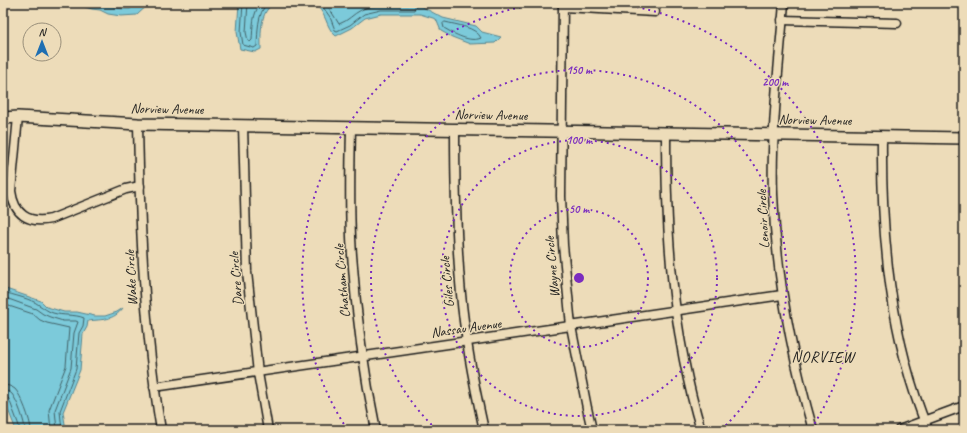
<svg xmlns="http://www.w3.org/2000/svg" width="967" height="433" font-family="Caveat,sans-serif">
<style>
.water{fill:#7ccada;stroke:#56848e}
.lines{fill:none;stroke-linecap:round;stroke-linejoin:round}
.shore{stroke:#426268;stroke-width:1}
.street-casing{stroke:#1c1c1c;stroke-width:11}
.secondary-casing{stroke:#1c1c1c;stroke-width:14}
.street{stroke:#eddcb9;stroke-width:8}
.secondary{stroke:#eddcb9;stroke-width:11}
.ring{fill:none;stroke:#7b2cbf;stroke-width:2;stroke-dasharray:2 4}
.labels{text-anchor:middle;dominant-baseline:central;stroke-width:3;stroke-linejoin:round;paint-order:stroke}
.street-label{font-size:14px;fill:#1c1c1c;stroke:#eddcb9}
.neighbourhood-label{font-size:15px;letter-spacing:1px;fill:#1c1c1c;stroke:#eddcb9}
.centre{fill:#7b2cbf;stroke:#eddcb9;stroke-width:2}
.ring-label{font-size:12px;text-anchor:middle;font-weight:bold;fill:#7b2cbf;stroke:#eddcb9;stroke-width:3;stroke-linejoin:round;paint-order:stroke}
</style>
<rect width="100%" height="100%" fill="#eddcb9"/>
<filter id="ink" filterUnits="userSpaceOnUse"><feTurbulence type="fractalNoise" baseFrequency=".025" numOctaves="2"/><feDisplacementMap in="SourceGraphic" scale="8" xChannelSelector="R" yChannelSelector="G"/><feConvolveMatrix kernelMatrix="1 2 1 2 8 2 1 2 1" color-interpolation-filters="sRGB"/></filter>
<g filter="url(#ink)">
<g class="water">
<polygon points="82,3 107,3 116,8 124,9 130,9 139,3 150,3 137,15 121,16 108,14 100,10 92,9 85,7"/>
<path d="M239,3H275C259,11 261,34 261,49L255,52L240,49L237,32Z"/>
<path d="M312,3H415L443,18L476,26L482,32L501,37L495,43L470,44L452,37L441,31L436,19L420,14H381L365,18L352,28L336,36C325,28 327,10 312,3Z"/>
<path d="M3,288L41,301L47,307L64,312H77L95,316H105L117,312L123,308C113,321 103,319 88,321L87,327L83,334L80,370L63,412L66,430H16L3,397Z"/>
</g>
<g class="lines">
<g class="shore">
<path d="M243,3L241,32L243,45L254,48L257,46C258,31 257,15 267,3"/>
<path d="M248,3L246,32L248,41L250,42L252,40C253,28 252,13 261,3"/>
<polyline points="320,3 330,17 335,30 337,31 350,25 364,14 381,10 414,10 415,8 415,3"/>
<path d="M326,3L339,24C348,21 353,14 361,10C374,3 393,5 408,5L410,3"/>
<path d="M445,22C457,25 476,27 481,38C470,43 454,34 444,28L443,24Z"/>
<path d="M3,292C13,295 32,299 39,305C44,308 47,311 53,313C63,316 75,314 84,318L83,326L79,333L76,369L60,411L62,430"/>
<polyline points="3,297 36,309 43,314 50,317 63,321 76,321 78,322 74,333 71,368 55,410 57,430"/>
<polyline points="3,304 33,314 40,320 47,323 69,328 66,366 49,410 51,430"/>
<path d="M3,385C7,385 11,386 15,389C21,395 31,421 31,430"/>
<path d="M3,391C6,391 9,391 12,394C17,400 25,422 25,430"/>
<polyline points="3,396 6,396 9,399 18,423 20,430"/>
</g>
<g class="street-casing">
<g id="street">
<polyline points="563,3 561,196 563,245 571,326 587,408 592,430"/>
<path d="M784,3C779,66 771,130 773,194C776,275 791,353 813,430"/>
<polyline points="563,7 655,12"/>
<polyline points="782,20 897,23"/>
<path d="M18,117L11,191C14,214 28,224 51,219L126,189L140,186"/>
<path d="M138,124C140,227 144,329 161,430"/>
<polyline points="243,126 247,272 258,373 268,430"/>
<path d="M351,128C350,170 349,213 352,255C356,314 364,373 376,430"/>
<path d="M455,129C455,184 456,239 461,294C465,340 474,385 484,430"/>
<path d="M666,133C666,233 672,333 701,430"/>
<path d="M882,137C881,236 890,338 928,430"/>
<polyline points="154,387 782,295"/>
<polyline points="899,430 964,406"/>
</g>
</g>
<g class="secondary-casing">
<polyline id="secondary" points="3,118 18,117 138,124 964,138"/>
</g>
<use href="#street" class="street"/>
<use href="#secondary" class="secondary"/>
</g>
</g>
<g class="ring">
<circle cx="579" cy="278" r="69"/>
<circle cx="579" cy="278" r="138"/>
<path d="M436 429A208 208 0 1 1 722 429"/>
<path d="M347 429A277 277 0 0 1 545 3M613 3A277 277 0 0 1 811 429"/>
</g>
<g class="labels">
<g class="street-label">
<text transform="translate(167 109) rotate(1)">Norview Avenue</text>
<text transform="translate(491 115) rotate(1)">Norview Avenue</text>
<text transform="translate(815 120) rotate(1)">Norview Avenue</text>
<text transform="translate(763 219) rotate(-93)">Lenoir Circle</text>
<text transform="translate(552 267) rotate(-95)">Wayne Circle</text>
<text transform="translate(131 278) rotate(-93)">Wake Circle</text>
<text transform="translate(236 279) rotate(-95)">Dare Circle</text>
<text transform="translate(342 281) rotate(-95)">Chatham Circle</text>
<text transform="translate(447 282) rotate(-95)">Giles Circle</text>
<text transform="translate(466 328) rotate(-8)">Nassau Avenue</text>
</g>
<g class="neighbourhood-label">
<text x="823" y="357">NORVIEW</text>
</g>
</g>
<circle cx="579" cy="278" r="6" class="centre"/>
<g class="ring-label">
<text x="579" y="74">150 m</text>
<text x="775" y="86">200 m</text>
<text x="579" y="144">100 m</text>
<text x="579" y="213">50 m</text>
</g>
<rect width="967" height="433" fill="none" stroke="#eddcb9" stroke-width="16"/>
<rect x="8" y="8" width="951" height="417" fill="none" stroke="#1c1c1c" stroke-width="1.5" filter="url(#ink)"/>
<g transform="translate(42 42)"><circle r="19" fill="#eddcb9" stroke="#998f7a"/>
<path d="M0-3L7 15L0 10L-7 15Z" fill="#1f6fb2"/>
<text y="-6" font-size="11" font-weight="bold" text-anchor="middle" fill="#1c1c1c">N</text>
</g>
</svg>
